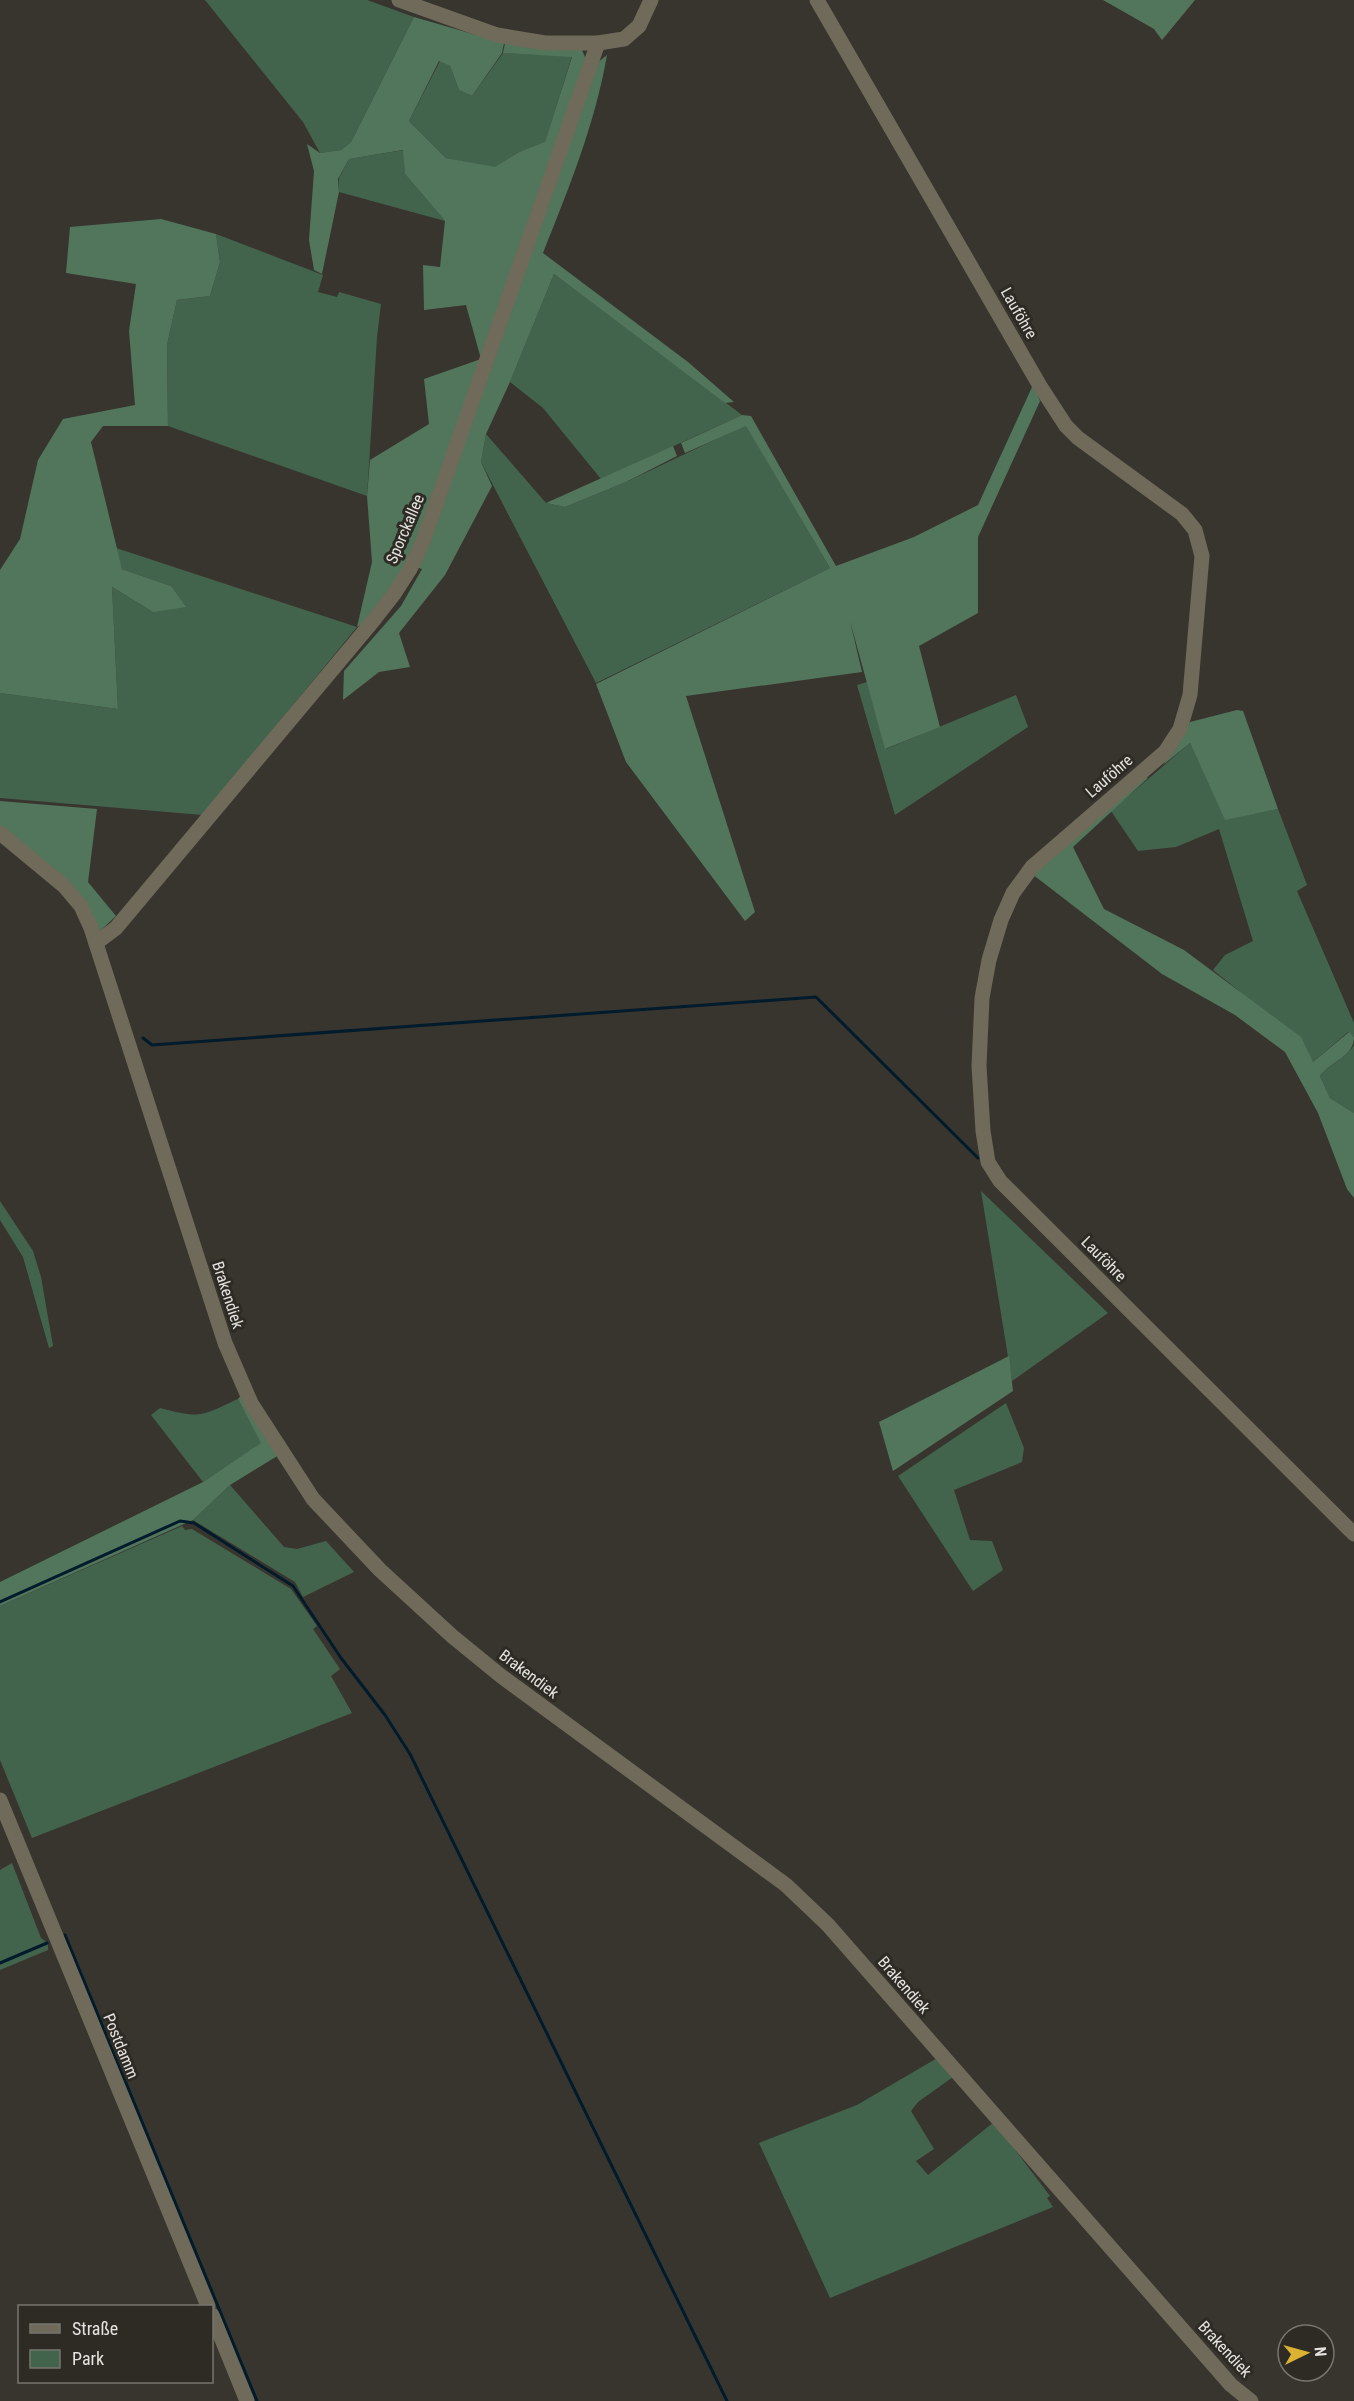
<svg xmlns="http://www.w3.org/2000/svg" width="1354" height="2401" font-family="'Roboto Condensed',sans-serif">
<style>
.green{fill:#43644c}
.forest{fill:#51765b}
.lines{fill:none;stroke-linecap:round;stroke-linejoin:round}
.stream{stroke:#001b2c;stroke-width:3}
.minor{stroke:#6f6a59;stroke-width:15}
.labels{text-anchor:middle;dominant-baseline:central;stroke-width:6;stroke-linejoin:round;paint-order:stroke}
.street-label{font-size:16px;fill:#e5e3df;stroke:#2e2b25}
</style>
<rect width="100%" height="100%" fill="#38352f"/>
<g class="green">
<polygon points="205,0 367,0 414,17 351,142 341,150 320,153 303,122"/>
<polygon points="503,53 572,56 545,143 519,152 495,168 446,158 409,121 440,61 450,66 459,90 472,96"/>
<polygon points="404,150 405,174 445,221 339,192 339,178 349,159"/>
<polygon points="216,234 323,275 318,292 337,297 339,292 381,304 377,337 367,496 168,426 167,345 177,300 210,296 220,262"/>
<polygon points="554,274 742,415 601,479 543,408 510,382"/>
<polygon points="746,425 830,568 596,683 481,462 486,434 546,503 565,507 626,482"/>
<polygon points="116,548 357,627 203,815 0,798 0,693 118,709 112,587 153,612 171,586 122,569"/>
<polygon points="867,682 886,749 1016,695 1028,727 895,815 857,685"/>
<polygon points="1190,743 1225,819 1278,809 1307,885 1297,891 1354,1023 1354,1037 1348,1032 1313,1062 1238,990 1213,970 1225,955 1253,941 1219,829 1176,847 1138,851 1111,811"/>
<path d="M1354,1045V1113L1330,1098L1320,1076C1330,1063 1346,1059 1354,1045Z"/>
<polygon points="981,1191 1108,1313 1012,1381"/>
<polygon points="0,1201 33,1251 41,1277 53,1346 49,1348 23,1257 0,1220"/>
<path d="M238,1399L262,1443L203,1482L151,1415L160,1408C201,1419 201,1416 238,1399Z"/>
<polygon points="1006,1403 1024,1448 1022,1462 954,1490 970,1540 992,1541 1003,1570 973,1591 898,1476"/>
<polygon points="230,1485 284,1547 297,1549 326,1541 354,1572 303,1597 295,1582 193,1520"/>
<polygon points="182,1526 185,1530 192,1529 291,1589 317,1626 313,1629 340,1669 331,1676 352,1713 32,1838 0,1760 0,1606"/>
<polygon points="12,1863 41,1938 48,1943 48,1950 0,1970 0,1870"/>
<polygon points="939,2057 953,2077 918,2102 911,2111 934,2149 916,2161 928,2175 994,2122 1050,2196 1047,2198 1053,2207 830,2298 759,2143 857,2105"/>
</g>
<g class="forest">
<polygon points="1103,0 1195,0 1162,40 1154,29"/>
<path d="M414,17L504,43L502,53L472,96L459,90L450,66L439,61L409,121L446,158L495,167L519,152L545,142L572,57L503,53L505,43L582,50L587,62L597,63L607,55C595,124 569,188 543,253L688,362L734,402L725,403L554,274L510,382L486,434L481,462L492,486L445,575L399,633L410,667L379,672L343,700L344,671L401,606L422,569L407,564L368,620L357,627L372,562L367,496L370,460L429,424L424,379L481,359L466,305L424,310L423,265L440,267L445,221L405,174L403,150L349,159L338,179L339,192L322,274L314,270L309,240L314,171L307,144L320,153L341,150L351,142Z"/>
<polygon points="161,219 216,234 220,262 210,296 177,300 167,345 168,426 103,426 91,442 122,569 171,586 186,607 153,612 112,587 118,709 0,693 0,570 20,539 38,460 63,419 135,405 129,331 136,284 66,273 70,227"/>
<polygon points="1033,385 1040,401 978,537 978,613 919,646 940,727 885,749 850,621 862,672 686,696 755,912 745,921 626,762 596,684 830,568 746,426 685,453 681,443 742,415 751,416 836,566 914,537 978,505"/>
<polygon points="673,446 677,456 626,482 565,507 546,503"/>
<polygon points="1237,710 1243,711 1278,809 1225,820 1190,743 1163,765 1184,735 1190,722"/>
<path d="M1144,775L1148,778L1073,847L1104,909L1184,950L1301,1037L1313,1062L1349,1032L1354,1037C1354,1057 1331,1061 1320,1076L1330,1098L1354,1113V1198L1347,1189L1318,1113L1285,1052L1235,1015L1162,974L1032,874Z"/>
<polygon points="0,801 97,809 88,882 116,916 99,932 0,827"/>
<polygon points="1009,1356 1013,1391 893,1471 879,1422"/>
<polygon points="242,1394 279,1455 230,1485 193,1520 0,1606 0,1582 203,1482 261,1443 238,1399"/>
</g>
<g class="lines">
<g class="stream">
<polyline points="143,1038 152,1045 816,997 978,1158"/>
<polyline points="0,1602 180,1521 194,1523 293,1586 341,1658 385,1715 410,1754 727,2401"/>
<polyline points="65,1935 257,2401"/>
<polyline points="0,1963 47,1943"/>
</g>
<g class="minor">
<polyline points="399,0 497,35 545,43 598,43 624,39 639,26 651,0"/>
<polyline points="817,0 1040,386 1066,426 1078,438 1182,514 1195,530 1202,556 1190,695 1180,729 1165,752 1032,867 1013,893 1001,920 989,960 982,998 979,1066 983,1131 988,1162 1000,1181 1354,1534"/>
<polyline points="0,833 64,886 81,906 91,928 225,1343 251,1403 313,1499 380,1570 452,1636 501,1676 786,1885 828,1925 1231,2385 1251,2401"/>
<polyline points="96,943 116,928 373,621 394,594 410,569 422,544 598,43"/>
<polyline points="0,1800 208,2306"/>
<polyline points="212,2315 247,2401"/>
</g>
</g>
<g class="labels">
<g class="street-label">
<text transform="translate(1019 313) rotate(60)">Lauföhre</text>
<text transform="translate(405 529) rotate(-67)">Sporckallee</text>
<text transform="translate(1109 776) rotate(-41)">Lauföhre</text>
<text transform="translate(1104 1259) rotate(45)">Lauföhre</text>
<text transform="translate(228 1295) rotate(72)">Brakendiek</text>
<text transform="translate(529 1674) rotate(37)">Brakendiek</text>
<text transform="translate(904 1985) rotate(49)">Brakendiek</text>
<text transform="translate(121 2046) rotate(68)">Postdamm</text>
<text transform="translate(1225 2349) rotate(47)">Brakendiek</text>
</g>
</g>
<rect x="18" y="2305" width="195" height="78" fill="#2e2b25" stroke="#77756f" stroke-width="1.5"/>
<rect x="30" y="2324" width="30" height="9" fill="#6f6a59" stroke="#77756f" stroke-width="1.5"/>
<text x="72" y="2335" font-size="18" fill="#e5e3df">Straße</text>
<rect x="30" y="2350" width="30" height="18" fill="#43644c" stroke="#77756f" stroke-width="1.5"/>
<text x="72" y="2365" font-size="18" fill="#e5e3df">Park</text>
<g transform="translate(1306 2353) rotate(85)"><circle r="28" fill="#2e2b25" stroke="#77756f" stroke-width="1.5"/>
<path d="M0-4.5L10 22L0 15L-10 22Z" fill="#dcb233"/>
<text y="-9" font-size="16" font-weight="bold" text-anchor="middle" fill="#e5e3df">N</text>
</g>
</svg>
